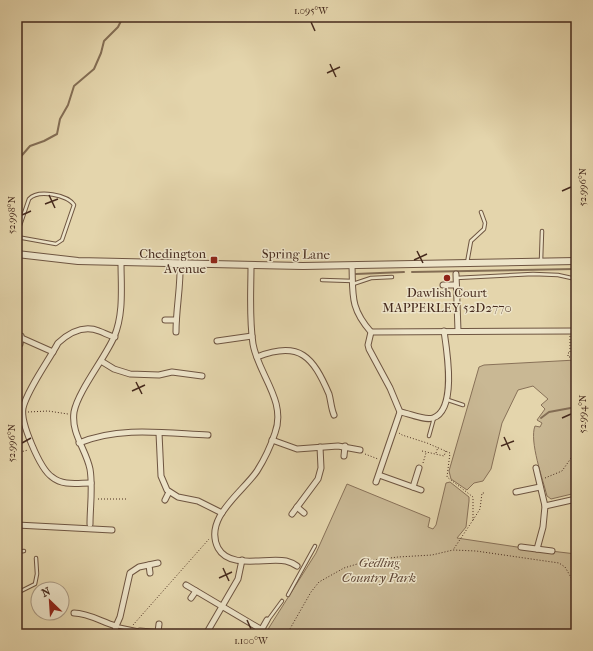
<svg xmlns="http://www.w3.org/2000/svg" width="593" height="651" font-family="'IM FELL French Canon',serif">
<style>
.green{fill:#c9b894;stroke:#887158}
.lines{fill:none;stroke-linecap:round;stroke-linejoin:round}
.stream{stroke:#846e55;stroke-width:2}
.service-casing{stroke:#6e5541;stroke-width:4.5}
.minor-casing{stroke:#6e5541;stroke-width:7}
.tertiary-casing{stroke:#6e5541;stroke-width:8}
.path{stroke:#462a1d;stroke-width:1;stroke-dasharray:1 2;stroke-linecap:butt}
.service{stroke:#ede4c9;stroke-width:2.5}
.minor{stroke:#ede4c9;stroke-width:5}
.tertiary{stroke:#ede4c9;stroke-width:6}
.ticks{fill:none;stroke:#462a1d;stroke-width:1.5}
.poi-dot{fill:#8f2418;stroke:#ede4c9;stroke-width:1.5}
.labels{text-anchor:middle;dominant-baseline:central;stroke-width:3;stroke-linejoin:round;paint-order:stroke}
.poi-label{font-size:13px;fill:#462a1d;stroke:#ede4c9;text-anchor:end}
.street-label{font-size:13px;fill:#462a1d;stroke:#ede4c9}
.park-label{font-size:13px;font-style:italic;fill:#604635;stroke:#ede4c9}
.neatline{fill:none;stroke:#462a1d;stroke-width:1.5}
.ticks-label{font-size:10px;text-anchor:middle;fill:#462a1d}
</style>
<rect width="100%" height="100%" fill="#e4d5ac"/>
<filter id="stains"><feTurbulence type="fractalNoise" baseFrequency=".005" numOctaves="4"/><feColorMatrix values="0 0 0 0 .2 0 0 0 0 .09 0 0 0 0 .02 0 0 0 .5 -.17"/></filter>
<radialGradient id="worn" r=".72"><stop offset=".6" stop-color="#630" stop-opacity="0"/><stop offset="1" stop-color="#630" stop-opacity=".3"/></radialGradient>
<g class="green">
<path d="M576,360V493L551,499L547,496C543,480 529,441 535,426L540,427L542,423L537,420L545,409L541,405L548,399L533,386L518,390L502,423L491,469L483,481L474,483L467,490L451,479L449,471L479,367L484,365Z"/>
<polygon points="450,482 469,497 469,501 466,527 457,538 517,547 576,554 576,634 265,634 316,553 347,484 430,518 428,527 433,529 436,525 446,483"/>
</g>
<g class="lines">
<g class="stream">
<polyline points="17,161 30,146 44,141 57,134 60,119 68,105 74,86 94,69 101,53 104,41 118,27 123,17"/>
<polyline points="412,272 574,269"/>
<polyline points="356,274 404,272"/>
<polyline points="541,418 549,412 576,407"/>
</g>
<g class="service-casing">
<g id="service">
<path d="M17,234L29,199C38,189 68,195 74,205L62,240L56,244L17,237"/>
<polyline points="541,261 542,231"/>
<polyline points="467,263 471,241 484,229 485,223 481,212"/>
<polyline points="456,278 533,274 558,275 576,279"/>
<polyline points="322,280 353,281"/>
<polyline points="353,284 371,278 392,277"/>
<polyline points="448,400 463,405"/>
<polyline points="429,436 434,418"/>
<polyline points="17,552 24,551"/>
<polyline points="17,593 35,584 37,574 36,558"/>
<polyline points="288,595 315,546"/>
<polyline points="268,620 282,601"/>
<polyline points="116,626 140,631"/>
</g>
</g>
<g class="minor-casing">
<g id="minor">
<path d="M251,265C251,291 249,318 253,344C258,374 287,401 275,433C271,445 264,460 257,471C243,492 203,518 218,548C230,570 267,557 286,561C290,562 294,564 297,566"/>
<path d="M352,266C353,295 350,308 371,332L368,345L369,349L390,388L400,412L376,482"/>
<polyline points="456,274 458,331"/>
<polyline points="443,285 456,285"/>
<polyline points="165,320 176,320"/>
<path d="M176,332C176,308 181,286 180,263"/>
<polyline points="371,332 576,331"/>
<polyline points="17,336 53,352"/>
<polyline points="217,341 252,336"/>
<polyline points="20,344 21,336"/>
<path d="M257,357C300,340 313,357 329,394C331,401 331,408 334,415"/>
<polyline points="101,361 114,369 130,374 159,375 172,372 202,376"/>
<path d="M400,412C409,413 424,421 433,418C457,410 447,351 444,331"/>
<polyline points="159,433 161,476 167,490 178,497 198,501 222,513"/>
<polyline points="272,440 297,449 338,446 360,450"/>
<path d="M79,443C119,426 165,433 208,435"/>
<polyline points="344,456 345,446"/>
<polyline points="536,468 545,506 543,527 537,549"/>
<polyline points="379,475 421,490"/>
<path d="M91,483C77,483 63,486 52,477C40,469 20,422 23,408C27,390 49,360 58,343C70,332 84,325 99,331C105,333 109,336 115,337"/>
<polyline points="413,487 419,468"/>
<polyline points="516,492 540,487"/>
<polyline points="165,500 169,492"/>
<polyline points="545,506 576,499"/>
<polyline points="297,507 304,513"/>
<polyline points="292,514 318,479 321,468 320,447"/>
<path d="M90,524C90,507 93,487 90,469C86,449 71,434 74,412C78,391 105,358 114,337C124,314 121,286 121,262"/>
<polyline points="17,525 112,530"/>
<polyline points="521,547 552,551"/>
<polyline points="149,565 150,573"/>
<polyline points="186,585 262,630"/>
<polyline points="191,598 196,591"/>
<path d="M74,613C88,613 102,622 116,626"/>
<polyline points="140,631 174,634"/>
<polyline points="158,632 159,624"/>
<polyline points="115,634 116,626 120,617 130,573 139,567 158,563"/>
<polyline points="206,634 238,579 242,560"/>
<polyline points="259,634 267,620"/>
</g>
</g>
<g class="tertiary-casing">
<polyline id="tertiary" points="17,254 78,261 303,266 576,261"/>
</g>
<g class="path">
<polyline points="570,336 570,353 568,353 568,357 576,357"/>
<polyline points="28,412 48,411 68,414"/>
<polyline points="399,433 402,435 427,443 450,453 447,477 473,497 473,520 453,550"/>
<polyline points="422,451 444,456 446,451"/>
<polyline points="17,453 28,450"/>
<polyline points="436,453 438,447"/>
<polyline points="365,454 378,459"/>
<polyline points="423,463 426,453"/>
<polyline points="545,478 562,471 576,451"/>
<polyline points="98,499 127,499"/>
<polyline points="473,520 480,509 482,493 485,493"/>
<polyline points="133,625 209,539"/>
<polyline points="287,634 311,592 319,582 344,568 367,561 398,557 432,555 453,550 476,551 559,563 565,567 576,586"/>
<polyline points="572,634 576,601"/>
</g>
<use href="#service" class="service"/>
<use href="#minor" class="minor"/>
<use href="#tertiary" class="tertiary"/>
</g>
<path class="ticks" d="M311,22L315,31M330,64L336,77M327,73L340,67M562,191L571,187M49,195L55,208M45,204L58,199M22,215L31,211M417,251L423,263M414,260L427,254M136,382L142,394M132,391L145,385M562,418L571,414M504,437L510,450M22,443L31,438M501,446L514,441M223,568L229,581M219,578L232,572M247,620L251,629"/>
<g class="poi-dot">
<rect x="210" y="256" width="8" height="8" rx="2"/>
<circle cx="447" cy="278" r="4"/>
</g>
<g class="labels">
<g class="poi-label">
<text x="206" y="253">Chedington<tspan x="206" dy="15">Avenue</tspan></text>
<text x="447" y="292" text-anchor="middle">Dawlish Court<tspan x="447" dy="15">MAPPERLEY 52D2770</tspan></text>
</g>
<g class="street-label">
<text transform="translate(296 254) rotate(1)">Spring Lane</text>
</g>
<g class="park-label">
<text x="379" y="562">Gedling<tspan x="379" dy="15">Country Park</tspan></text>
</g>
</g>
<rect width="593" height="651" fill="none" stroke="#e4d5ac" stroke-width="44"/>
<g transform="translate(50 601) rotate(335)"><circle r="19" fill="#ede4c9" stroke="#aa9a84"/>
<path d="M0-3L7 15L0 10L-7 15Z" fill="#8f2418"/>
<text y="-6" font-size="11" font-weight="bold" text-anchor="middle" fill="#462a1d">N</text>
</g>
<rect x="22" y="22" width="549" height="607" class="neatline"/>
<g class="ticks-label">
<text x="311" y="14">1.095°W</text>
<text transform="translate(582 187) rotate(-90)" y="4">52.996°N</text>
<text transform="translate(11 215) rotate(-90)" y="4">52.998°N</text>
<text transform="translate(582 414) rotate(-90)" y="4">52.994°N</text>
<text transform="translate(11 443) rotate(-90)" y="4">52.996°N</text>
<text x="251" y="644">1.100°W</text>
</g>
<rect width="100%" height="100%" filter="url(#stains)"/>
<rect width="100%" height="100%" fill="url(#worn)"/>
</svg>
